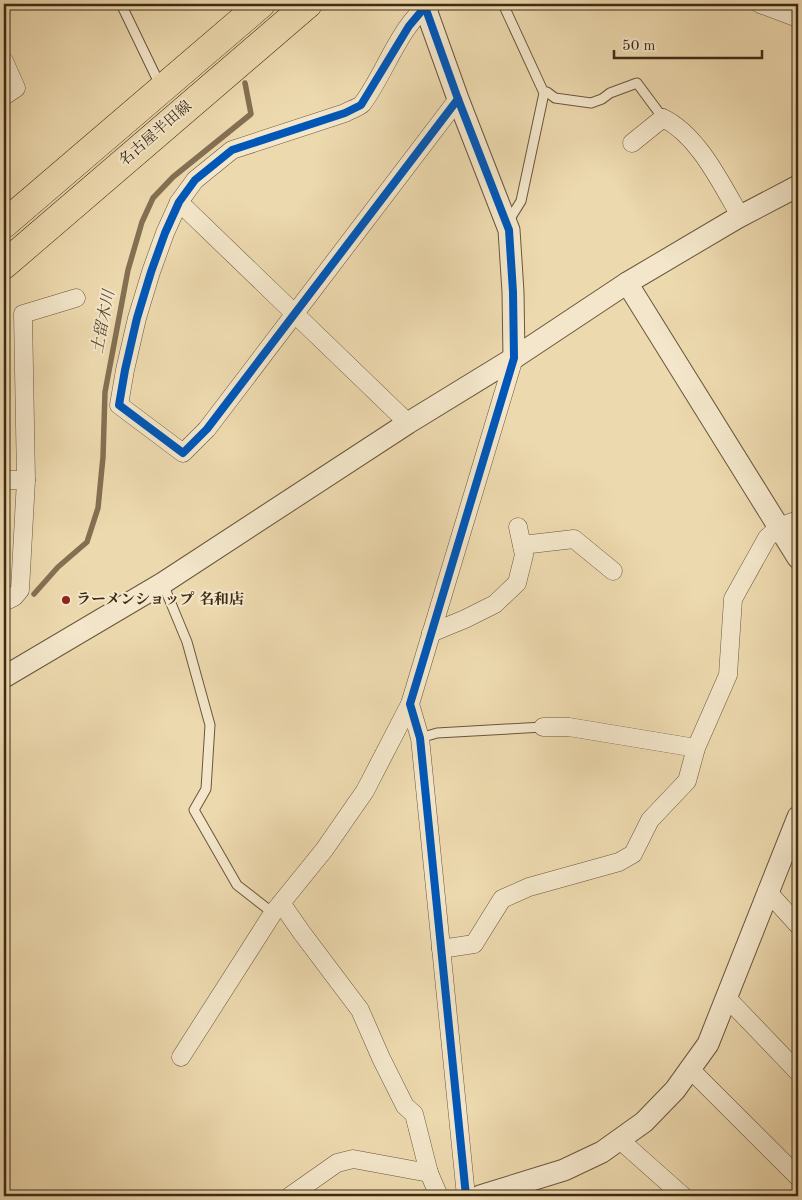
<svg xmlns="http://www.w3.org/2000/svg" width="802" height="1200" font-family="'Old Standard TT','Noto Serif JP',serif">
<style>
.lines{fill:none;stroke-linecap:round;stroke-linejoin:round}
.stream{stroke:#837052;stroke-width:5.5}
.service-casing{stroke:#69563b;stroke-width:11}
.minor-casing{stroke:#69563b;stroke-width:19}
.tertiary-casing{stroke:#69563b;stroke-width:23}
.primary-casing{stroke:#3d2b15;stroke-width:29}
.service{stroke:#f3e6ca;stroke-width:9}
.minor{stroke:#f3e6ca;stroke-width:18}
.tertiary{stroke:#f3e6ca;stroke-width:21}
.primary{stroke:#edd9ae;stroke-width:28}
.cycleway-casing{stroke:#f3e6ca;stroke-width:11}
.cycleway{stroke:#0057b8;stroke-width:8}
.poi-dot{fill:#8f2418;stroke:#f3e6ca;stroke-width:2}
.labels{text-anchor:middle;dominant-baseline:central;stroke-width:4;stroke-linejoin:round;paint-order:stroke}
.street-label{font-size:15px;fill:#3d2b15;stroke:#f3e6ca}
.poi-label{font-size:15px;font-weight:bold;fill:#3d2b15;stroke:#f3e6ca;text-anchor:start}
.water-label{font-size:16px;font-style:italic;fill:#5a482e;stroke:#f3e6ca}
</style>
<rect width="100%" height="100%" fill="#edd9ae"/>
<filter id="stains"><feTurbulence type="fractalNoise" baseFrequency=".004" numOctaves="4"/><feColorMatrix values="0 0 0 0 .2 0 0 0 0 .09 0 0 0 0 .02 0 0 0 .5 -.17"/></filter>
<radialGradient id="worn" r=".72"><stop offset=".6" stop-color="#630" stop-opacity="0"/><stop offset="1" stop-color="#630" stop-opacity=".3"/></radialGradient>
<g class="lines">
<polyline class="stream" points="34,594 58,567 87,542 98,508 103,457 105,392 128,270 142,222 153,198 173,177 251,114 245,83"/>
<g class="service-casing">
<g id="service">
<polyline points="121,4 161,87"/>
<polyline points="503,4 544,93 521,201 508,222"/>
<polyline points="544,93 547,92 555,98 591,103 602,99 610,93 637,83 663,118"/>
<polyline points="163,584 187,642 210,725 206,789 194,810 237,885 273,913"/>
<polyline points="420,738 437,733 543,727"/>
</g>
</g>
<g class="minor-casing">
<g id="minor">
<path d="M432,4C403,17 383,78 362,104C358,108 350,110 345,113L232,150L195,180L179,202L165,233L151,272L137,318L125,370L119,405L183,453L207,429L458,99"/>
<polyline points="760,4 798,18"/>
<polyline points="4,61 16,88 4,96"/>
<path d="M632,143L663,118C698,135 721,183 740,216"/>
<polyline points="179,202 408,423"/>
<polyline points="4,480 26,480"/>
<polyline points="522,545 574,539 613,571"/>
<polyline points="4,602 14,597 20,590 26,480 23,314 76,298"/>
<polyline points="431,633 465,619 495,604 517,583 524,555 518,527"/>
<polyline points="543,727 569,727 696,748"/>
<polyline points="767,891 798,925"/>
<polyline points="281,903 302,933 360,1010 381,1058 405,1106 414,1114 429,1173 439,1196"/>
<polyline points="441,949 474,944 502,899 529,887 619,862 633,854 650,820 687,781 696,748 728,675 733,599 767,538 779,527 798,520"/>
<polyline points="726,997 798,1072"/>
<polyline points="181,1057 273,913 324,850 365,791 410,704"/>
<polyline points="689,1068 798,1177"/>
<polyline points="620,1140 683,1196"/>
<polyline points="290,1196 337,1163 353,1159 429,1173"/>
<polyline points="466,1196 420,738 410,704 514,358"/>
</g>
</g>
<g class="tertiary-casing">
<g id="tertiary">
<polyline points="424,4 458,99 509,230 513,292 514,358"/>
<polyline points="627,283 798,558"/>
<polyline points="4,677 163,583 408,423 514,358 627,283 737,218 798,186"/>
<polyline points="480,1196 564,1170 602,1152 644,1122 675,1090 708,1044 798,817"/>
</g>
</g>
<g class="primary-casing">
<g id="primary">
<polyline points="4,224 261,4"/>
<polyline points="4,265 308,4"/>
</g>
</g>
<use href="#service" class="service"/>
<use href="#minor" class="minor"/>
<use href="#tertiary" class="tertiary"/>
<use href="#primary" class="primary"/>
<g class="cycleway-casing">
<g id="cycleway">
<polyline points="424,4 458,99 509,230 513,292 514,358 410,704 420,738 466,1196"/>
<polyline points="430,5 425,7 409,26 361,105 345,113 232,150 195,180 179,202 165,233 151,272 137,318 125,370 119,405 183,453 207,429 458,99"/>
</g>
</g>
<use href="#cycleway" class="cycleway"/>
</g>
<circle class="poi-dot" cx="66" cy="600" r="5"/>
<g class="labels">
<g class="street-label">
<text transform="translate(156 134) rotate(-41)">名古屋半田線</text>
</g>
<g class="poi-label">
<text x="76" y="600">ラーメンショップ 名和店</text>
</g>
<g class="water-label">
<text transform="translate(104 322) rotate(-79)">土留木川</text>
</g>
</g>
<rect width="802" height="1200" fill="none" stroke="#edd9ae" stroke-width="20"/>
<rect x="5" y="5" width="792" height="1190" fill="none" stroke="#3d2b15" stroke-width="2.5"/>
<rect x="10" y="10" width="782" height="1180" fill="none" stroke="#3d2b15"/>
<path d="M614 50v8h148v-8" fill="none" stroke="#3d2b15" stroke-width="2.5"/>
<text x="622" y="50" font-size="15" fill="#3d2b15" stroke="#f3e6ca" stroke-width="4" paint-order="stroke">50 m</text>
<rect width="100%" height="100%" filter="url(#stains)"/>
<rect width="100%" height="100%" fill="url(#worn)"/>
</svg>
